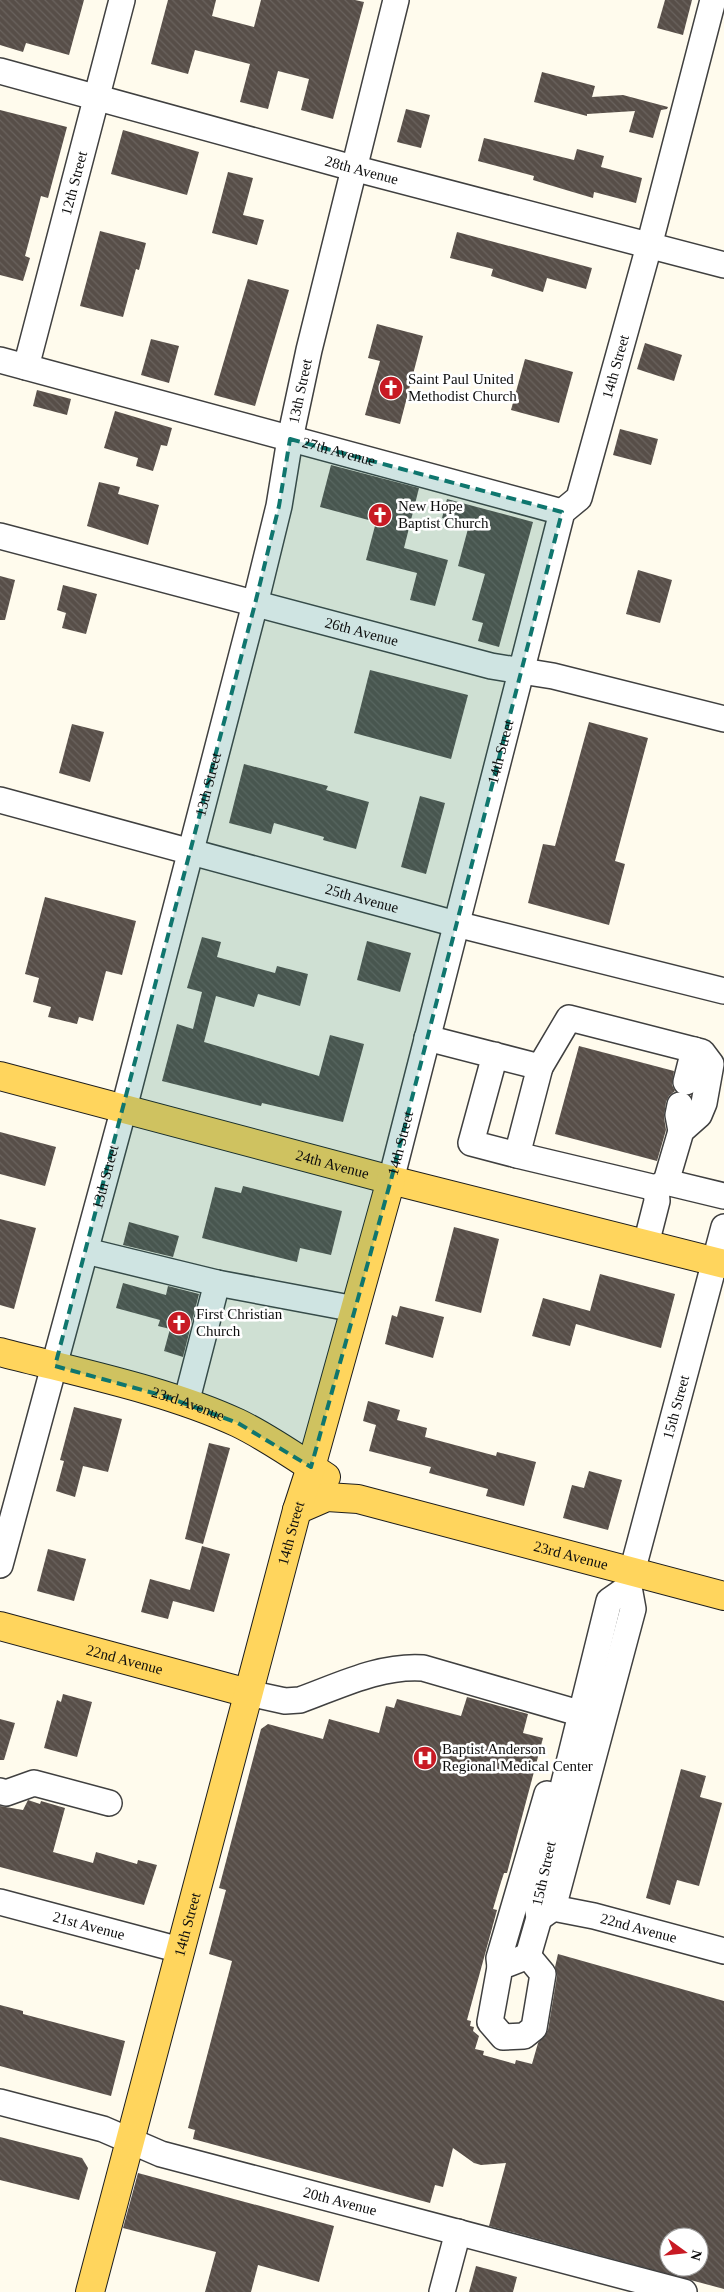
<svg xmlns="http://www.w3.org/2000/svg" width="724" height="2292" font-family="'Times New Roman',serif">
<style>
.building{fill:url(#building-back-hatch);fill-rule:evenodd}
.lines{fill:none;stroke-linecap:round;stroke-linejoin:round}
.minor-casing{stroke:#404040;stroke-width:28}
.major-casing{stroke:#1e1e1e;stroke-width:30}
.minor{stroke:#fff;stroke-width:25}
.major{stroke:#ffd55d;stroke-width:28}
.marked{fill:#0f766e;fill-opacity:0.2;stroke:#0f766e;stroke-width:4;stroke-dasharray:10 6;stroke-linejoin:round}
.labels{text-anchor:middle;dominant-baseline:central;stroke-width:5;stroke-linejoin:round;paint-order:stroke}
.street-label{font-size:15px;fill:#0d0d0d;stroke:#fff}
.poi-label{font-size:15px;fill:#0d0d0d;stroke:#fff;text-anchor:start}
</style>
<defs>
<pattern id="building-back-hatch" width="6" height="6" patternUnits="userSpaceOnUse" patternTransform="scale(1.25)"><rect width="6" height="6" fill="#574e48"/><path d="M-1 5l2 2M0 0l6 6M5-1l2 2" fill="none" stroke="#6a635e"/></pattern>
</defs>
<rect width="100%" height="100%" fill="#fffbed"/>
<g class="building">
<polygon points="0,0 84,0 69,55 26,43 23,52 0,45"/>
<polygon points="168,0 216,0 212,16 254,27 261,0 355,0 364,2 333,119 301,110 309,79 278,71 268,109 240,102 250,64 195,50 188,74 151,64"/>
<polygon points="665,0 692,0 683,35 657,28"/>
<polygon points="542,72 595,86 592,97 623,95 668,107 667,109 661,110 653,138 629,132 635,111 587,114 587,116 534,102"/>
<polygon points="406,109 430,115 421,148 397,142"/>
<polygon points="0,110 67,127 48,198 41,196 25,256 30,258 23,281 0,275"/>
<polygon points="123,130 199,152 187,195 111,174"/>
<polygon points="484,138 574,160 577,149 604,156 601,167 642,178 636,203 594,192 593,198 566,190 533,180 534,176 478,161"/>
<polygon points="228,172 253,178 243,215 264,220 257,245 212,233"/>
<polygon points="100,231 146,243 139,270 136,269 123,317 80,306"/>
<polygon points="457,232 592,268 586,289 547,278 543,292 491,276 493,269 450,258"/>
<polygon points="248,279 289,290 255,406 214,395"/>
<polygon points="377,324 423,336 400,424 365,415 380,361 368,358"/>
<polygon points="151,339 179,346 169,383 141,375"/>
<polygon points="645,343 682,355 674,381 637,369"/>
<polygon points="525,359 573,372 559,423 511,410"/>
<polygon points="37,390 71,399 67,415 33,406"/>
<polygon points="115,411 172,428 167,446 161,445 153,471 136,466 138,458 104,448"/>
<polygon points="620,429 658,439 651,465 613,455"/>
<polygon points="331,465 419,488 404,548 448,560 435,606 410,600 417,573 366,560 376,522 320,507"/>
<polygon points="99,482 120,487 118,494 159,505 148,545 87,526"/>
<polygon points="447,499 533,522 499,647 478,641 483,623 472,620 485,574 458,566 469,525 442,518"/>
<polygon points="638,570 672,580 660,623 626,614"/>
<polygon points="0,576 15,580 5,620 0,620"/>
<polygon points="63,585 97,594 86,634 62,628 66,613 57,610"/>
<polygon points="370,670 468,695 451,759 354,733"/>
<polygon points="589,722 648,738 615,861 625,864 609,925 528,903 543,844 555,846"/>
<polygon points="72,724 104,732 90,782 59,773"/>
<polygon points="244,764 328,786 326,790 369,802 356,849 323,840 324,837 274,823 271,834 229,823"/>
<polygon points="420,796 445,803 426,874 401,867"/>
<polygon points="45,897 136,921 122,975 106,971 93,1021 79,1017 77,1024 48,1017 51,1007 33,1002 39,978 25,974"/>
<polygon points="202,937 221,942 217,957 275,973 277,966 308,974 300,1006 258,994 254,1007 216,996 204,1042 319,1076 330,1035 364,1044 343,1122 262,1103 261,1106 162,1081 177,1024 193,1029 202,992 187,988"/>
<polygon points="367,941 411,953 400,992 357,980"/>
<polygon points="579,1046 674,1071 672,1085 675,1091 669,1096 666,1102 664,1117 666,1130 657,1161 555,1134"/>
<polygon points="0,1132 56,1147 45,1186 0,1174"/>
<polygon points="243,1186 342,1211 331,1255 300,1248 297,1262 202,1238 215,1187 241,1193"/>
<polygon points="0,1219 36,1228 14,1309 0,1305"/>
<polygon points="129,1222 179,1236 173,1257 123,1245"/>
<polygon points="454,1227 499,1239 481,1313 435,1301"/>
<polygon points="600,1274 675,1294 661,1348 576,1324 570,1346 532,1336 543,1298 590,1311"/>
<polygon points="123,1283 166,1295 168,1286 199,1294 183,1357 164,1351 170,1329 158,1326 160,1320 116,1308"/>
<polygon points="400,1306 444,1317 433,1358 385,1344 392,1315 397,1317"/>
<polygon points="368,1401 400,1410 397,1420 427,1428 425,1437 496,1456 497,1452 536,1462 524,1506 486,1496 488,1489 429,1473 431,1467 369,1451 376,1425 363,1421"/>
<polygon points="74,1407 122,1419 108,1472 83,1466 75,1497 56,1491 64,1461 60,1460"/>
<polygon points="209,1443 230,1448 203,1544 185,1539"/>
<polygon points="589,1471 622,1480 608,1530 563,1518 572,1485 584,1488"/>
<polygon points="202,1546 230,1554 214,1612 173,1601 168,1619 141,1612 150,1579 190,1590"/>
<polygon points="48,1549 86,1559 74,1601 37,1591"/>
<polygon points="63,1694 92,1702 77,1757 44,1748 57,1700 61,1702"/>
<path d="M467,1697L528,1714L523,1733L543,1738L507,1873H504L501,1882L493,1909L497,1910L467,2020L471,2021L470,2026L474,2027L473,2031L479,2036L475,2049L484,2051L483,2055L515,2064L516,2060L532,2064L538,2043L548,2030L557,1976L555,1967L558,1954L724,2001V2289L489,2226L506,2163L481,2165L474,2163L453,2148L443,2187L435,2185L430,2203L193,2139L195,2130L188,2128L232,1961L209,1954L226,1890L219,1888L261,1729L268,1724L323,1739L329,1719L379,1733L386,1706L394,1708L397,1699L461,1716ZM669,2237H699V2267H669Z"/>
<polygon points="0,1719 15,1723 4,1760 0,1760"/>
<polygon points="681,1769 706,1776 700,1797 722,1803 699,1886 677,1880 670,1905 646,1898"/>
<polygon points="28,1800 40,1804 41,1801 65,1808 53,1852 93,1863 96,1852 137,1864 138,1860 157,1865 144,1905 0,1867 0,1806 23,1810"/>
<polygon points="0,2005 23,2011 23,2014 125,2041 111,2096 0,2066"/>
<polygon points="0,2137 82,2158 88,2168 79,2200 0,2180"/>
<polygon points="138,2173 334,2226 319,2282 258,2265 251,2292 205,2292 216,2252 123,2228"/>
<polygon points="476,2266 517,2277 513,2292 469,2292"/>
</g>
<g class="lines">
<g class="minor-casing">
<g id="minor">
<path id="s1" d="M0,71L353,168L724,265"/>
<path id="s2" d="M0,360L562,512"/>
<path id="s3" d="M26,367L122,0"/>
<path id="s4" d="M0,536L491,666L553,676L724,719"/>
<path id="s5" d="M0,800L456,924L724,991"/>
<polyline points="427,1038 540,1067 517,1155 471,1143 495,1055"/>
<polyline points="540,1067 569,1018 702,1052 711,1064 704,1103 699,1115 681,1131 666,1182"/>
<polyline points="686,1082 694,1050"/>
<polyline points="680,1105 678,1115 681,1131"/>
<polyline points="517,1155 656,1188 657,1201 646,1244"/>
<path id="s6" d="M391,1180L562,512L579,498L649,246L713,0"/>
<polyline points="656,1188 666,1182 724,1196"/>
<polyline points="86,1251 217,1283 355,1309"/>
<polyline points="186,1403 217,1283"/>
<path id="s7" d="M0,1565L124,1108L255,604L279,506L290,439L309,350L396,0"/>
<path d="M248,1693L285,1701L300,1700C339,1686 380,1665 423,1668L596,1718"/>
<polyline points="0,1791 6,1793 34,1783 109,1803"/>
<path id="s8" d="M0,1902L180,1950"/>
<path id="s9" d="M553,1908L594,1916L724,1951"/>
<path id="s10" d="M539,1918L553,1908L633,1609L629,1587L632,1572L724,1227"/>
<path id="s11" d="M528,1956L539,1918L537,1904L562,1791L609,1601L629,1587"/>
<polygon points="528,1956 543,1974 534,2028 524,2036 503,2037 490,2022 500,1967"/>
<polyline points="500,1967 499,1958 547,1794"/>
<path id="s12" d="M0,2102L103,2129L161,2154L684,2292"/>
<polyline points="442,2292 458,2232"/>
</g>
</g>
<g class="major-casing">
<g id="major">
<path id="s13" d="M0,1076L391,1180L724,1264"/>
<path id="s14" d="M0,1352C76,1372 167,1390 238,1423C269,1438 297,1458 326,1477"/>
<path id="s15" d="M297,1510L327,1497L358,1499L724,1596"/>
<path id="s16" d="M0,1626L248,1693"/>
<path id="s17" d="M90,2292L297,1510L311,1467L391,1180"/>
</g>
</g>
<use href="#minor" class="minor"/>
<use href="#major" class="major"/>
</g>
<path class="marked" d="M290,439L562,512L391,1180L311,1467L238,1423L164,1396L55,1366L255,604L279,506Z"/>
<defs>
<g id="church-disc" transform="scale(1.25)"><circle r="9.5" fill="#c81a24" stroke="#fff"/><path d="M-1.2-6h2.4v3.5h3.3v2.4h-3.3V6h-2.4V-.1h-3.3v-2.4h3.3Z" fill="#fff"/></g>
<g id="hospital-disc" transform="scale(1.25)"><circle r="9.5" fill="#c81a24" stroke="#fff"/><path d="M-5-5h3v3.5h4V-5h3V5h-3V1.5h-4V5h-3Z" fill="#fff"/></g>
</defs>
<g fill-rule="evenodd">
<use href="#church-disc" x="391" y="388"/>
<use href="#church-disc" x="380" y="515"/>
<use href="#church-disc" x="179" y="1323"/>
<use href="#hospital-disc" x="425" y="1758"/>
</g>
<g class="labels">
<g class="street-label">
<text stroke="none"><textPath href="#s1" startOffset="375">28th Avenue</textPath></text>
<text stroke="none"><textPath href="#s3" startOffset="190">12th Street</textPath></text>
<text stroke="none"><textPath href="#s6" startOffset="848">14th Street</textPath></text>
<text stroke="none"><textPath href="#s7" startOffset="1212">13th Street</textPath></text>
<text stroke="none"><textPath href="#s2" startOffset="351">27th Avenue</textPath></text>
<text stroke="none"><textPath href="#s4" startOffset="374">26th Avenue</textPath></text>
<text stroke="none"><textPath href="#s6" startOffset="442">14th Street</textPath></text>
<text stroke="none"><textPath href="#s7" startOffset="808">13th Street</textPath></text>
<text stroke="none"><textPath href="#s5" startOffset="375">25th Avenue</textPath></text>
<text stroke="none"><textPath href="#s6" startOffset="38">14th Street</textPath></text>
<text stroke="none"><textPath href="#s13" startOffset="344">24th Avenue</textPath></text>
<text stroke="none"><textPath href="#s7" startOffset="402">13th Street</textPath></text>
<text stroke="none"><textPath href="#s14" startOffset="195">23rd Avenue</textPath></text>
<text stroke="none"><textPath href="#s10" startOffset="535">15th Street</textPath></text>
<text stroke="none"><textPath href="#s17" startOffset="785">14th Street</textPath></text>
<text stroke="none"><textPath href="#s15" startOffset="284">23rd Avenue</textPath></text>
<text stroke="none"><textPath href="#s16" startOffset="129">22nd Avenue</textPath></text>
<text stroke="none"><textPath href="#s11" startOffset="85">15th Street</textPath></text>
<text stroke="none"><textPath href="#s17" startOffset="380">14th Street</textPath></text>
<text stroke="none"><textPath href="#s8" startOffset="92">21st Avenue</textPath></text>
<text stroke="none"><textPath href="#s9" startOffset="88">22nd Avenue</textPath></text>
<text stroke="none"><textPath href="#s12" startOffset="355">20th Avenue</textPath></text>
</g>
<g class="poi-label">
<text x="408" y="379">Saint Paul United<tspan x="408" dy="17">Methodist Church</tspan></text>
<text x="398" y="506">New Hope<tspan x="398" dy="17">Baptist Church</tspan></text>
<text x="196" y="1314">First Christian<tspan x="196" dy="17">Church</tspan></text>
<text x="442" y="1749">Baptist Anderson<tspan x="442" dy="17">Regional Medical Center</tspan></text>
</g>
</g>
<g transform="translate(684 2252) rotate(105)"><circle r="24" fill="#ffffff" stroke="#9e9e9e"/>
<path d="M0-4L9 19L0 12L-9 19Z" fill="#c81a24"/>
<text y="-8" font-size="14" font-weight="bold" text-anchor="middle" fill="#0d0d0d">N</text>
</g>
</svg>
